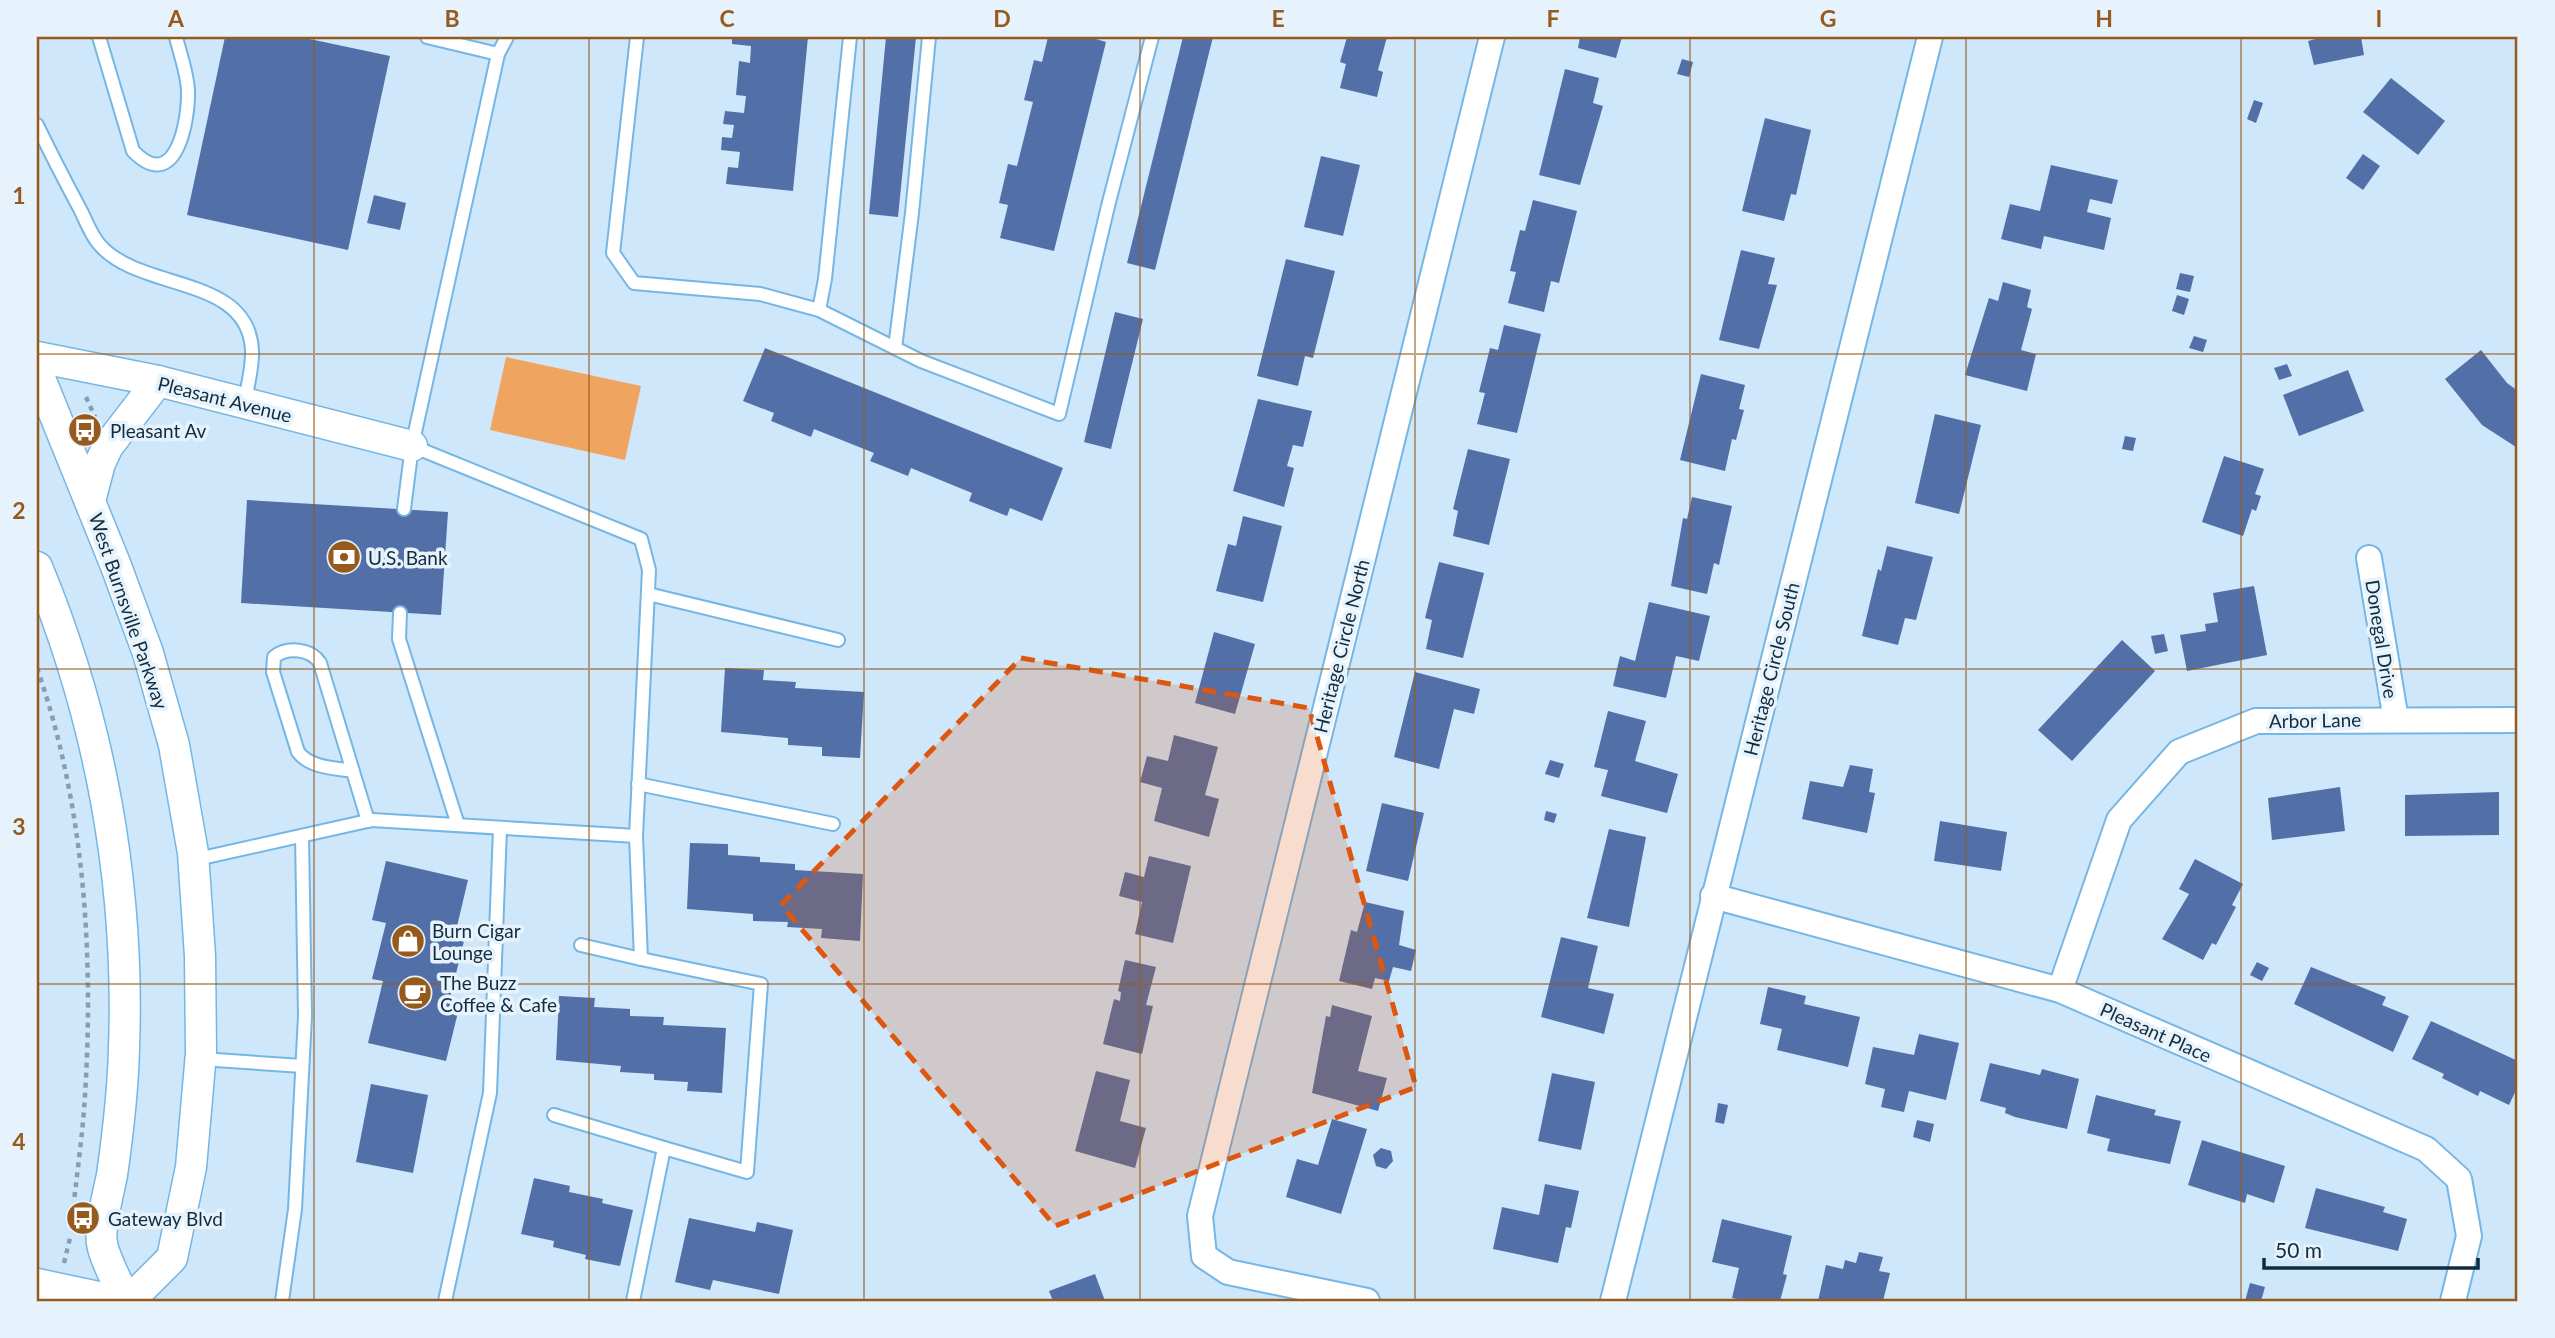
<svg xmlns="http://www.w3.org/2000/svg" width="2555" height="1338" font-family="Lato,sans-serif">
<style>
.green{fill:#efa460}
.building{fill:#5270a7}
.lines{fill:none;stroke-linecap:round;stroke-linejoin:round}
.service-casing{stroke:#76b6e4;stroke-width:16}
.minor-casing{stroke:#76b6e4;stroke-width:28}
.tertiary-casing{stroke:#76b6e4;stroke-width:33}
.path{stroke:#859eb2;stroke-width:4.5;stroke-dasharray:5 5;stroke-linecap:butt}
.service{stroke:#fff;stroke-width:12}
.minor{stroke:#fff;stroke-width:24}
.tertiary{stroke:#fff;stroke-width:30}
.marked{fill:#dd570f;fill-opacity:0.2;stroke:#dd570f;stroke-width:5;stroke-dasharray:14 9;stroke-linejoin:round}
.grid{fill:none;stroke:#965a1c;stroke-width:2;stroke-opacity:0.55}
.labels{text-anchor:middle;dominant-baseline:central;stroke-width:7;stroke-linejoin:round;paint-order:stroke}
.street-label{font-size:19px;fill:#122c3f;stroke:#e6f3fc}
.poi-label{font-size:19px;fill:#122c3f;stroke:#e6f3fc;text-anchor:start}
.neatline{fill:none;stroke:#965a1c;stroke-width:2.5}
.grid-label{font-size:23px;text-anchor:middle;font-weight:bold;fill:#965a1c}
</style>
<rect width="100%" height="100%" fill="#cee7fb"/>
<polygon class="green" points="506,357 641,386 625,460 490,430"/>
<g class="building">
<polygon points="225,37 300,37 390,56 348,250 187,215"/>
<polygon points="732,37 808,37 793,191 726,184 728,167 738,168 740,152 721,150 722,137 732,138 734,125 723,124 725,111 744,113 746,96 736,95 739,61 750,63 751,46 732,44"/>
<polygon points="886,37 916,37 898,217 869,214"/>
<polygon points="1048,37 1097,37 1096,39 1106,42 1054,251 1000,238 1008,205 999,203 1008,164 1017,166 1033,102 1024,100 1034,60 1042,62"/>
<polygon points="1183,37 1213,37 1155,270 1127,263"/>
<polygon points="1347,37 1387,37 1378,70 1383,72 1377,97 1340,88 1346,64 1340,62"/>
<polygon points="1580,37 1622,37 1616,58 1578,48"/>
<polygon points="2323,37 2361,37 2364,55 2314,65 2308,41"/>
<polygon points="1682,59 1693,62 1689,77 1677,74"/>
<polygon points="1565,69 1599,78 1593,103 1603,106 1580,185 1539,175"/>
<polygon points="2391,78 2445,121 2418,155 2363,112"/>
<polygon points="2254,100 2263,103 2256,123 2247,119"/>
<polygon points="1765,118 1811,130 1796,195 1791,194 1784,221 1742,211"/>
<polygon points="2363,154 2380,166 2363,190 2346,178"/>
<polygon points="1321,156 1360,165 1343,236 1304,227"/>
<polygon points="2051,165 2118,180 2112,204 2090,199 2087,212 2111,218 2104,250 2044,236 2041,249 2001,239 2010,204 2040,211"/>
<polygon points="374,195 406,203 400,230 367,223"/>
<polygon points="1533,200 1577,211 1559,283 1551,281 1544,312 1508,303 1516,272 1510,271 1520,230 1525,231"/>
<polygon points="1741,250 1775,258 1768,284 1777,285 1759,349 1719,340"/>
<polygon points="1286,259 1335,271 1313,358 1305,356 1298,386 1257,376"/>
<polygon points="2180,273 2194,276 2190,292 2176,289"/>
<polygon points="2003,282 2031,290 2027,307 2032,309 2021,350 2036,354 2027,391 1965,375 1989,298 1998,301"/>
<polygon points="2177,295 2189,299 2184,315 2172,311"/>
<polygon points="1115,312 1143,319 1111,449 1084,442"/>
<polygon points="1504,325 1541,334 1517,433 1477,424 1485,393 1479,392 1490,348 1498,350"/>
<polygon points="2194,336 2207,340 2203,352 2189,348"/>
<polygon points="765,348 1063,468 1042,521 1010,508 1007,516 969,501 972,493 911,468 908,476 870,461 874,453 814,429 811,437 771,421 774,413 743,401"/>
<polygon points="2481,350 2507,383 2518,391 2518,444 2516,447 2482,425 2445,379"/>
<polygon points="2287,364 2292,376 2279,380 2274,368"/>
<polygon points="2348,370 2364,411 2299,436 2283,395"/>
<polygon points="1701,374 1745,385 1739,409 1744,410 1736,440 1732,439 1725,471 1680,460"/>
<polygon points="1258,399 1312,411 1303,447 1293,445 1287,466 1294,468 1284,507 1233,491"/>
<polygon points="1935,414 1981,425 1959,514 1915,503"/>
<polygon points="2125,436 2136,438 2133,451 2122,449"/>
<polygon points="1468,449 1510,459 1489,545 1453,536 1458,511 1453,509"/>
<polygon points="2224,456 2264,469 2255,494 2261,496 2256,511 2252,509 2243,536 2202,522"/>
<polygon points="1692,497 1732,506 1719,565 1714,563 1707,594 1671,586 1683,518 1687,519"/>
<polygon points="247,500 448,512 441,615 241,603"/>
<polygon points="1243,516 1282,526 1263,602 1216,591 1228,544 1236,546"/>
<polygon points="1887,546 1933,557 1916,620 1905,618 1898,645 1862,636 1878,569 1881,571"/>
<polygon points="1439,562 1484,573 1463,658 1426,649 1432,620 1425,618"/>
<polygon points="2254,586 2267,655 2187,671 2180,635 2206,631 2205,624 2218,622 2213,593"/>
<polygon points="1649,602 1710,616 1699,661 1676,656 1666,698 1613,686 1620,656 1635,661"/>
<polygon points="1214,632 1255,644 1235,714 1195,703"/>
<polygon points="2164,634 2168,651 2155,654 2151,636"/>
<polygon points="2122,640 2155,671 2072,761 2038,730"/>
<polygon points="725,668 764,670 763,680 796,682 795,688 864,692 860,758 822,756 822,747 788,745 788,738 721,732"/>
<polygon points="1415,672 1480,689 1474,714 1454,709 1439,769 1394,757"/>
<polygon points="1608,711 1646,721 1635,761 1678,774 1667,813 1601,796 1608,770 1594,767"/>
<polygon points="1174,735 1218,747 1205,795 1219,799 1209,837 1154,821 1162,788 1140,782 1147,756 1168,761"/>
<polygon points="1550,760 1564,764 1559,778 1545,774"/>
<polygon points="1850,765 1873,769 1869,792 1875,793 1867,833 1802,819 1810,781 1843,787"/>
<polygon points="2340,787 2345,831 2272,840 2268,798"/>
<polygon points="2499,792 2499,835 2405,836 2405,795"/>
<polygon points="1382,803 1424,813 1408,881 1366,871"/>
<polygon points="1546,811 1557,814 1554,823 1544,820"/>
<polygon points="1940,821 2007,832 2001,871 1934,861"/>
<polygon points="1609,829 1646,837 1629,927 1587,918"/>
<polygon points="690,843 728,844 728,855 760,857 760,862 795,864 795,870 863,874 860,941 821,938 822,929 787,927 788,922 753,921 753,914 687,909"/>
<polygon points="1149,856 1191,866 1173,943 1135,934 1142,902 1119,896 1125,872 1144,877"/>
<polygon points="2195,859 2243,884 2232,905 2236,907 2216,945 2212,943 2203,960 2162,939 2189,894 2179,889"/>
<polygon points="386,861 468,880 454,939 464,941 450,998 461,1000 446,1061 368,1043 383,981 372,979 386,923 372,920"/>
<polygon points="1365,902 1404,911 1399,945 1416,950 1411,971 1393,967 1389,981 1375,978 1372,989 1339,981 1351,930 1357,932"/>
<polygon points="1561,937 1598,946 1588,988 1614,994 1604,1034 1541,1017"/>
<polygon points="1125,960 1156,967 1146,1005 1153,1006 1142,1054 1103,1044 1114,999 1120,1001 1121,992 1118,991"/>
<polygon points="2257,962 2269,968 2262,981 2250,975"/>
<polygon points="2311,967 2386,997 2382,1005 2409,1016 2393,1052 2294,1004"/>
<polygon points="1768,987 1806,996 1804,1004 1860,1017 1848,1067 1777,1050 1782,1029 1760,1024"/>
<polygon points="559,996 595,998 594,1007 630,1009 630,1016 664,1017 663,1025 726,1028 722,1093 687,1091 688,1082 654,1080 654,1074 620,1072 621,1066 556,1060"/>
<polygon points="1332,1005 1372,1016 1358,1071 1387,1078 1378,1111 1312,1093 1326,1016 1330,1017"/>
<polygon points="2431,1021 2518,1061 2518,1086 2509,1105 2480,1091 2478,1096 2442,1078 2444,1074 2412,1059"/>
<polygon points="1919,1034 1959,1043 1946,1100 1909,1091 1904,1112 1881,1107 1885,1089 1865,1084 1873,1047 1914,1055"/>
<polygon points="1990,1063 2040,1075 2042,1069 2079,1079 2067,1129 2015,1117 2005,1113 2006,1108 1980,1101"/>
<polygon points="1096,1071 1130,1080 1120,1121 1146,1128 1135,1168 1075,1151"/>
<polygon points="1552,1073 1595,1082 1581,1150 1538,1141"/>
<polygon points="371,1084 428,1095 413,1173 356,1162"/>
<polygon points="2096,1095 2156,1110 2154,1115 2181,1121 2170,1164 2107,1151 2110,1139 2087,1133"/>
<polygon points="1718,1103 1728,1105 1724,1124 1715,1122"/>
<polygon points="1332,1119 1367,1129 1341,1214 1286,1197 1297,1159 1318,1165"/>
<polygon points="1917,1120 1934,1124 1930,1142 1913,1137"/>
<polygon points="2202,1140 2285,1166 2274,1203 2247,1194 2245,1203 2188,1185"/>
<polygon points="1381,1148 1391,1151 1393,1161 1386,1169 1376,1166 1373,1155"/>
<polygon points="534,1178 570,1186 569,1192 603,1199 602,1203 633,1210 620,1266 585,1259 586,1255 553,1247 554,1241 521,1234"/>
<polygon points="1545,1184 1579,1191 1571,1228 1566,1227 1558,1263 1493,1249 1502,1207 1539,1215"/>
<polygon points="2316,1188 2385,1207 2383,1212 2407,1219 2398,1251 2305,1228"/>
<polygon points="689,1218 755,1232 757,1222 793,1230 779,1294 713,1280 710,1290 675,1282"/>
<polygon points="1722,1219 1792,1236 1783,1274 1787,1275 1780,1301 1747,1301 1732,1298 1739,1268 1712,1262"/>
<polygon points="1859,1252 1883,1257 1879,1271 1890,1273 1883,1301 1818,1301 1826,1265 1843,1269 1845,1260 1856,1263"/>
<polygon points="1095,1274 1105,1301 1053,1301 1049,1291"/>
<polygon points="2250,1283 2265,1287 2261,1301 2245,1301"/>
</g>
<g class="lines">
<g class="service-casing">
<g id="service">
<path d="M99,37L133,151C176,195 189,120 188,90C187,72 180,54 176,37"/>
<polyline points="427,37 498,54"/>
<polyline points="637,37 613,253 634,283 760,294 819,310 921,361 1059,414 1108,206 1152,37"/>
<path d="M37,125C51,154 66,183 81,211C86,221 91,235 99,244C139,292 248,274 252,350C253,367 247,386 245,403"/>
<polyline points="819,310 825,279 850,37"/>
<polyline points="895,348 912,213 929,37"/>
<polyline points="412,446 641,539 649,570 636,836"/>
<polyline points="404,509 412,446 498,54 507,37"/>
<polyline points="648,594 838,640"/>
<polyline points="400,613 399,639 458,825"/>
<path d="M353,771C335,768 310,768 298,752L273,672L274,657C288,646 311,649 320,663L368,821"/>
<polyline points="638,784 833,824"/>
<polyline points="193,860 372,820 636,836 641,959 761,984 747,1172 664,1148 633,1301"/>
<polyline points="581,945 641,959"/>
<polyline points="201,1059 302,1066"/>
<polyline points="554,1115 664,1148"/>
<polyline points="282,1301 295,1209 305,1016 302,836"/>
<polyline points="445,1301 490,1093 500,828"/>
</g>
</g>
<g class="minor-casing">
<g id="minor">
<polyline points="2369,558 2396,720"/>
<polyline points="1713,896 2060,990 2426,1149 2459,1179 2469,1236 2453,1301"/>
<polyline points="2060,990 2119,820 2179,752 2256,721 2518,720"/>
<polyline points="1367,1301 1228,1272 1204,1256 1200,1216 1492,37"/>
<polyline points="1613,1301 1930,37"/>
</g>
</g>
<g class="tertiary-casing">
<g id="tertiary">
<polyline points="37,357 158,381 412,446"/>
<polyline points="37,371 116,566 148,653 174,745 193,853 200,956 201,1053 191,1167 172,1258 129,1301"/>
<polyline points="90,501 100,463 108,446 158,381"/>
<path d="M37,567C100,719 130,883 124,1048C123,1090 118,1133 112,1175C109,1190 99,1229 102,1243C104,1258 119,1285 126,1301"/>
<polyline points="37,1284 117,1301"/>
</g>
</g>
<g class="path">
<polyline points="86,397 95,417"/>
<path d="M37,668C84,803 94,953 85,1095C83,1130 78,1166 74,1201"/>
<polyline points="64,1263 70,1238"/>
</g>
<use href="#service" class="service"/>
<use href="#minor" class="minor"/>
<use href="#tertiary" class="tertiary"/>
</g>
<path class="marked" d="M1021,658L1309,708L1416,1087L1055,1226L781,905Z"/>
<path class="grid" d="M314,37V1301M589,37V1301M864,37V1301M1140,37V1301M1415,37V1301M1690,37V1301M1966,37V1301M2241,37V1301M37,354H2518M37,669H2518M37,984H2518"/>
<defs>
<g id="bus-disc" transform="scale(1.75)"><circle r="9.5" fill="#965a1c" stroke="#e6f3fc"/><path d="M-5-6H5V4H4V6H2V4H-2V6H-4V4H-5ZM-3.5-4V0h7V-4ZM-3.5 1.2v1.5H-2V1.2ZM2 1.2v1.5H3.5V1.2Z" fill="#fff"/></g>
<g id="bank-disc" transform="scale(1.75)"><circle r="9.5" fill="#965a1c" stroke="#e6f3fc"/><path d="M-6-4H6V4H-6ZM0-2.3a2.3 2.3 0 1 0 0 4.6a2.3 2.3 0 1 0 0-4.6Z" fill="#fff"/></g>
<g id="shop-disc" transform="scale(1.75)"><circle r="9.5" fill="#965a1c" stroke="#e6f3fc"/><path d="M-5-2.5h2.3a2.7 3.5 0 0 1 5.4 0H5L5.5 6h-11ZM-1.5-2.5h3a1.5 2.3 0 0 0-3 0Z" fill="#fff"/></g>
<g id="cafe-disc" transform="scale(1.75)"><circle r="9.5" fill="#965a1c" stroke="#e6f3fc"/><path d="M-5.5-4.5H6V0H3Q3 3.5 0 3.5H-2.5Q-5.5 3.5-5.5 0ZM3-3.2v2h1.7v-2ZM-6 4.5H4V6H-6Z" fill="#fff"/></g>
</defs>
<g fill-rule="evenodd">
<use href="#bus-disc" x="85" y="430"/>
<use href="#bank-disc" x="344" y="557"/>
<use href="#shop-disc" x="408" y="941"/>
<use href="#cafe-disc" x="415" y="993"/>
<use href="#bus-disc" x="83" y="1218"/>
</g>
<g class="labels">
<g class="street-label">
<text transform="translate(225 399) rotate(14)">Pleasant Avenue</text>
<text transform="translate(129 611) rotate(71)">West Burnsville Parkway</text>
<text transform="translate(2382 639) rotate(81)">Donegal Drive</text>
<text transform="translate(1341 646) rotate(-76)">Heritage Circle North</text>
<text transform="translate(1771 669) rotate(-76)">Heritage Circle South</text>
<text transform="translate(2315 720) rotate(-1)">Arbor Lane</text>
<text transform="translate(2156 1032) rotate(24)">Pleasant Place</text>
</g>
<g class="poi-label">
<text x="110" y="430">Pleasant Av</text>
<text x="368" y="557">U.S. Bank</text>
<text x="432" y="930">Burn Cigar<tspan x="432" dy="22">Lounge</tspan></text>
<text x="440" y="982">The Buzz<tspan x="440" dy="22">Coffee &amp; Cafe</tspan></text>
<text x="108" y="1218">Gateway Blvd</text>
</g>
</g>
<rect width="2555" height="1338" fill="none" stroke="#e6f3fc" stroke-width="77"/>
<path d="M2264 1258v10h214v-10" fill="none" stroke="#122c3f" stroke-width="3.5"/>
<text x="2275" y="1258" font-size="21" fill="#122c3f" stroke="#e6f3fc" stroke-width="5" paint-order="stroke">50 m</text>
<rect x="38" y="38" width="2478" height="1262" class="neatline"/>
<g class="grid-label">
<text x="176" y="27">A</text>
<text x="452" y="27">B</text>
<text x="727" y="27">C</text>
<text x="1002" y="27">D</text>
<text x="1278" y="27">E</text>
<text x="1553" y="27">F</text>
<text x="1828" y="27">G</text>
<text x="2104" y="27">H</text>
<text x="2379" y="27">I</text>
<text x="19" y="204">1</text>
<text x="19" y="519">2</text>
<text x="19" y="835">3</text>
<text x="19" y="1150">4</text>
</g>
</svg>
